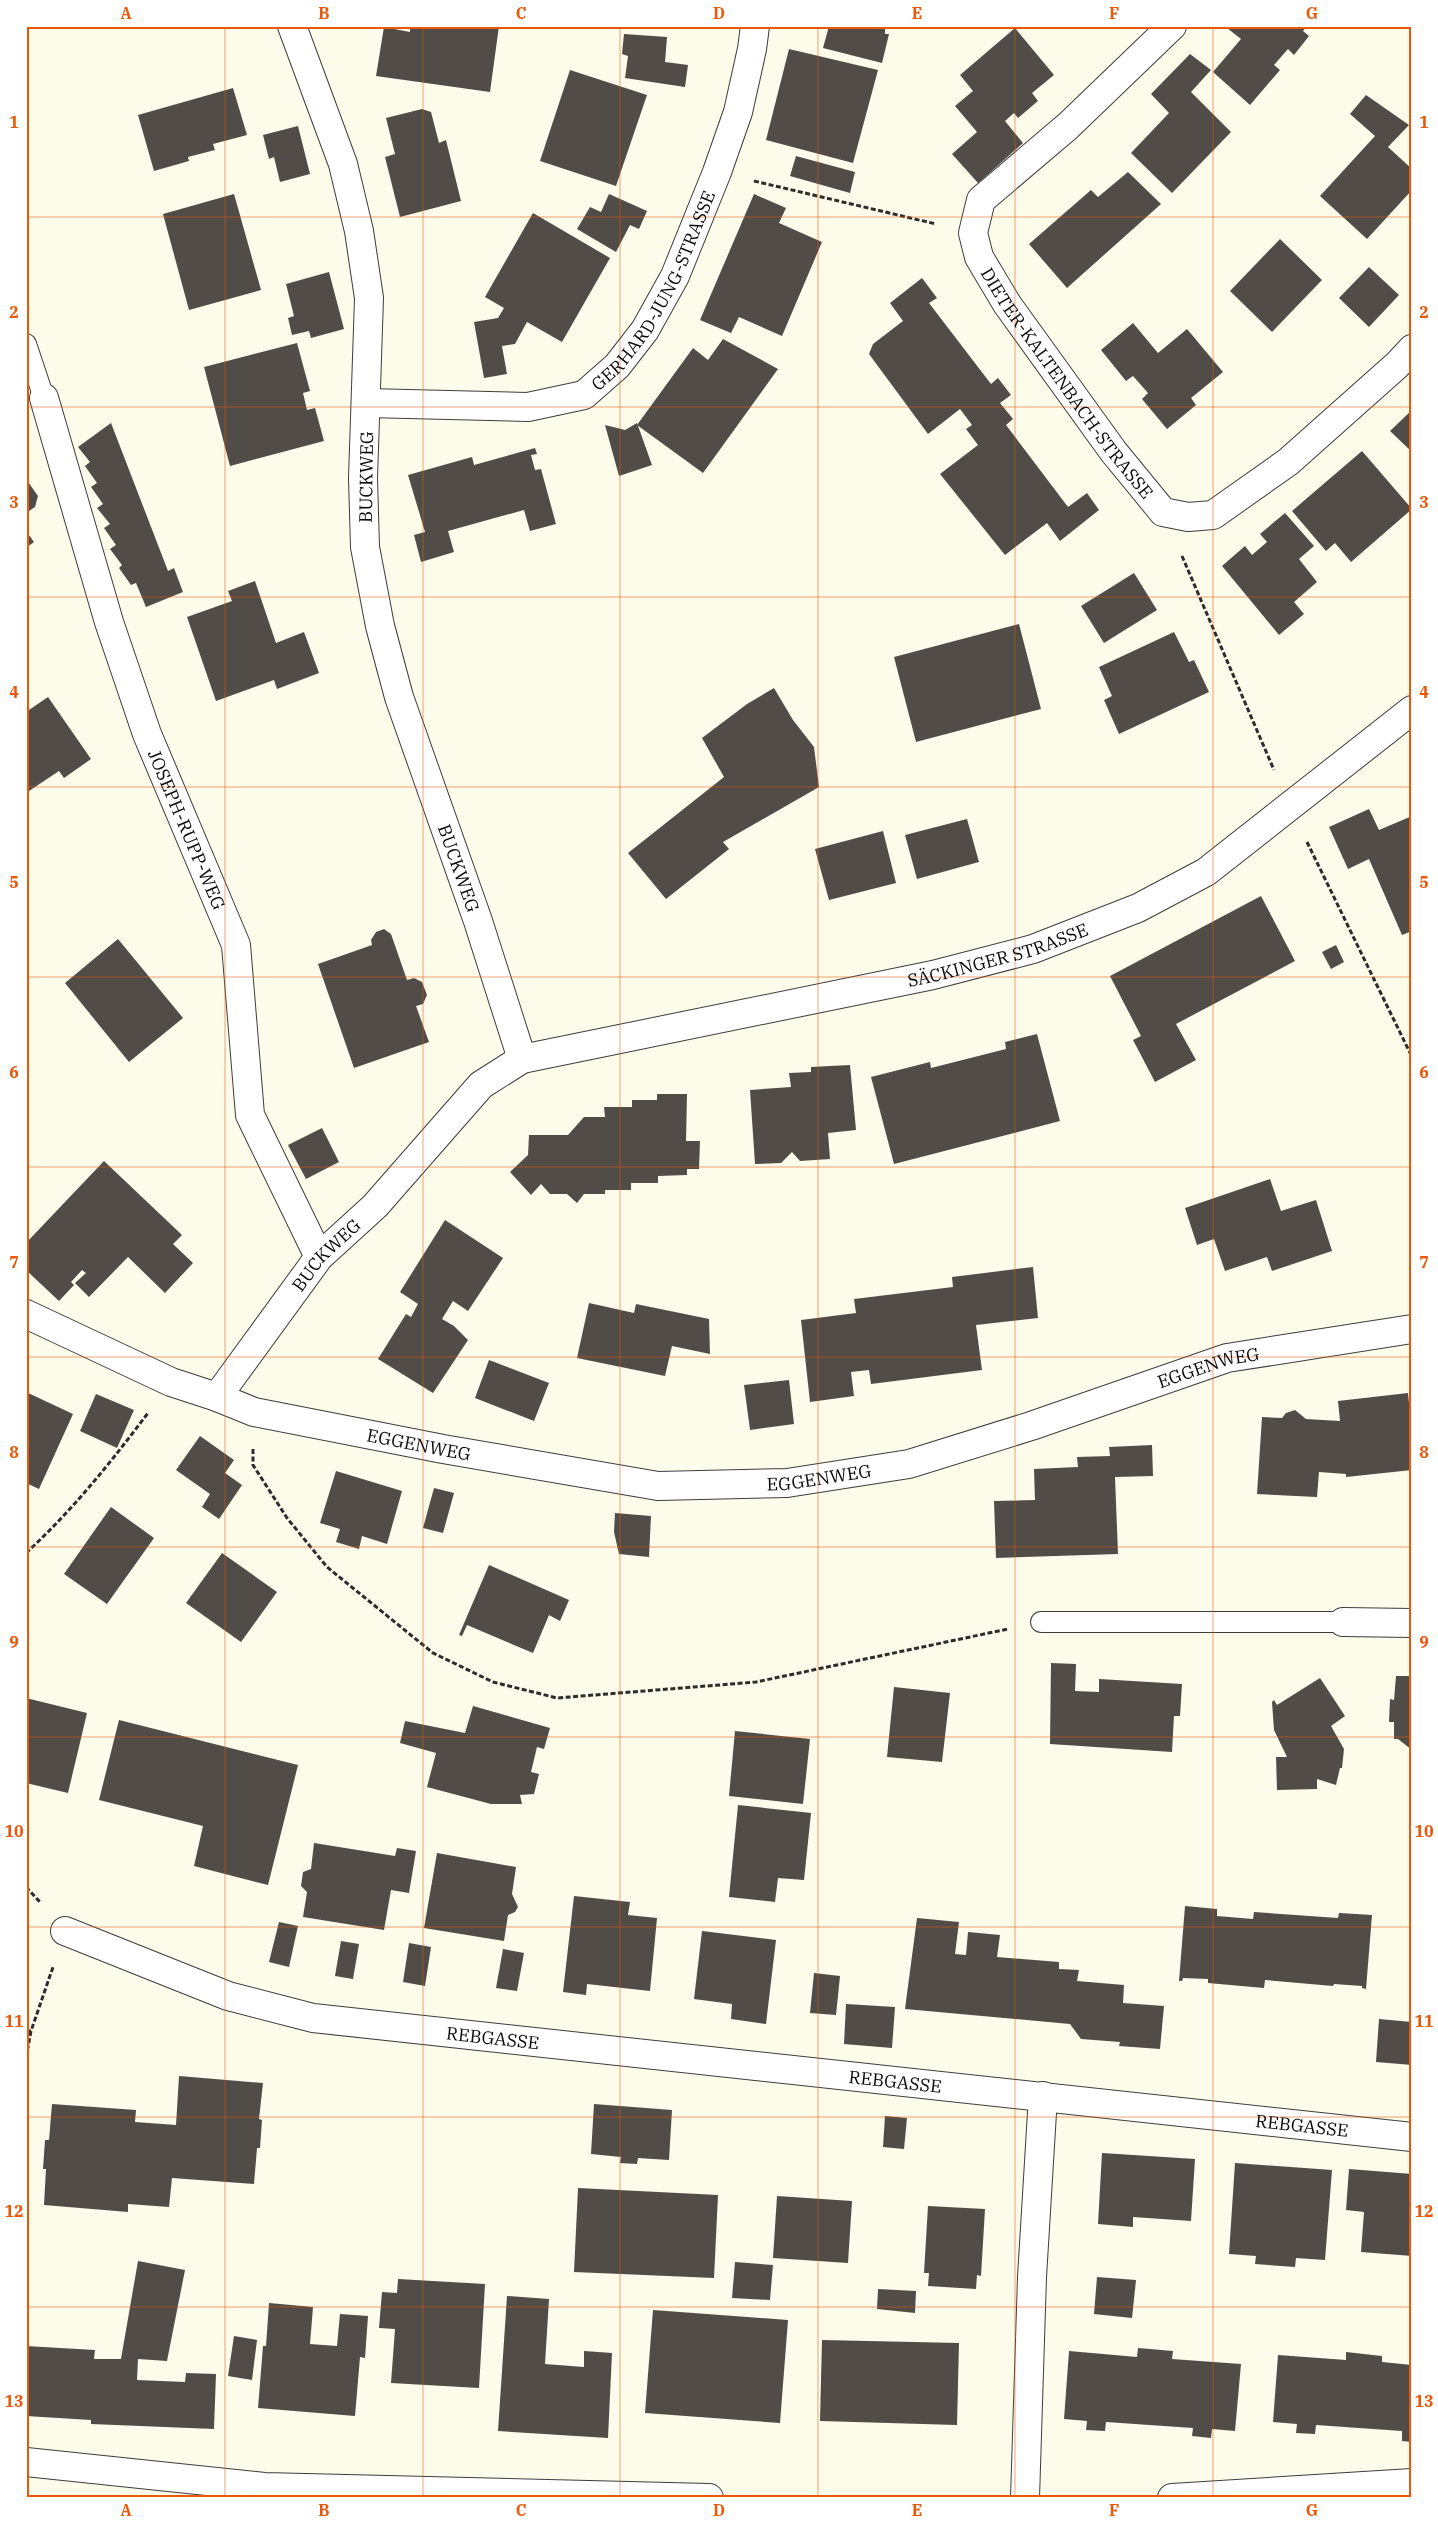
<svg xmlns="http://www.w3.org/2000/svg" width="1438" height="2524" font-family="'IBM Plex Serif',serif">
<style>
.building{fill:#524c48}
.lines{fill:none;stroke-linecap:round;stroke-linejoin:round}
.lane-casing{stroke:#3d3d3d;stroke-width:22}
.street-casing{stroke:#3d3d3d;stroke-width:30}
.path{stroke:#2c2c2c;stroke-width:3;stroke-dasharray:5 2.5;stroke-linecap:butt}
.lane{stroke:#fff;stroke-width:20}
.street{stroke:#fff;stroke-width:28}
.grid{fill:none;stroke:#e8590c;stroke-width:1;stroke-opacity:0.55}
.labels{text-anchor:middle;dominant-baseline:central;stroke-width:5;stroke-linejoin:round;paint-order:stroke}
.street-label{font-size:18px;fill:#0a0a0a;stroke:#fff}
.neatline{fill:none;stroke:#e8590c;stroke-width:2}
.grid-label{font-size:16px;text-anchor:middle;font-weight:bold;fill:#e8590c}
</style>
<rect width="100%" height="100%" fill="#fdfbe9"/>
<g class="building">
<polygon points="410,26 499,26 490,92 376,76 384,27 410,32"/>
<polygon points="829,26 885,26 885,34 889,34 882,63 823,48"/>
<polygon points="1229,26 1307,26 1303,31 1309,36 1294,55 1288,49 1274,65 1280,70 1250,105 1213,72 1241,39 1227,28"/>
<polygon points="1015,28 1054,75 1032,93 1038,101 1018,118 1014,113 1005,121 1023,143 978,183 952,154 977,132 955,106 973,91 960,75"/>
<polygon points="624,34 667,37 665,62 688,65 685,87 625,78 628,56 622,54"/>
<polygon points="789,49 878,70 853,163 766,140"/>
<polygon points="1190,54 1211,70 1191,92 1231,132 1172,193 1131,153 1169,113 1151,94"/>
<polygon points="570,70 647,95 616,186 540,161"/>
<polygon points="233,88 247,135 213,144 215,150 188,157 189,161 154,171 138,115"/>
<polygon points="1366,95 1409,125 1388,147 1412,169 1412,190 1367,239 1320,196 1375,136 1350,114"/>
<polygon points="422,109 431,112 439,143 446,140 461,201 400,217 385,157 395,154 386,118"/>
<polygon points="298,126 310,174 280,182 274,157 269,159 263,135"/>
<polygon points="796,156 855,172 850,193 790,176"/>
<polygon points="1128,172 1161,204 1067,288 1029,244 1091,190 1098,197"/>
<polygon points="234,194 261,290 189,310 163,214"/>
<polygon points="609,194 647,211 639,229 630,225 616,252 577,229 590,207 601,212"/>
<polygon points="754,194 786,208 779,223 822,242 782,336 739,317 731,333 700,320"/>
<polygon points="533,213 610,258 562,342 527,322 515,344 502,346 507,374 484,378 474,322 498,318 504,308 485,297"/>
<polygon points="1280,239 1322,280 1272,332 1230,291"/>
<polygon points="1369,267 1399,295 1369,327 1339,298"/>
<polygon points="329,272 344,329 311,338 309,331 292,335 288,318 294,316 286,284"/>
<polygon points="922,278 937,298 929,303 991,384 998,378 1011,395 1000,403 1013,419 1006,425 1068,507 1087,493 1099,510 1060,541 1047,523 1005,555 940,474 978,445 966,429 972,425 960,409 928,434 869,354 873,344 903,321 890,303"/>
<polygon points="1133,323 1158,353 1187,329 1223,372 1191,398 1196,405 1167,429 1142,399 1148,393 1133,376 1126,381 1101,350"/>
<polygon points="723,339 778,369 703,473 637,425 693,348 708,360"/>
<polygon points="297,343 310,391 303,393 307,410 315,408 324,441 230,466 204,367"/>
<polygon points="1412,410 1412,452 1390,431"/>
<polygon points="111,423 168,571 174,568 183,592 146,607 136,583 131,585 119,568 122,565 110,549 116,545 104,528 110,524 97,508 103,504 91,487 97,483 85,466 90,462 78,447"/>
<polygon points="637,423 652,465 619,476 605,425 625,430"/>
<polygon points="535,448 537,454 531,455 535,470 541,469 556,524 530,531 524,510 448,531 454,552 421,562 414,535 425,532 408,475 472,457 474,465"/>
<polygon points="1362,451 1412,509 1351,562 1335,543 1326,551 1292,511"/>
<polygon points="26,479 38,496 35,507 26,513"/>
<polygon points="1285,513 1314,546 1299,559 1317,582 1294,602 1304,614 1279,635 1222,566 1245,546 1252,555 1267,542 1260,534"/>
<polygon points="26,531 34,542 26,548"/>
<polygon points="1134,573 1157,610 1104,643 1081,606"/>
<polygon points="255,581 276,643 304,632 319,673 277,689 274,680 216,701 187,617 232,601 228,591"/>
<polygon points="1019,624 1041,709 916,742 894,657"/>
<polygon points="1174,632 1189,662 1194,660 1209,692 1119,734 1104,700 1112,696 1099,667"/>
<polygon points="774,688 793,720 814,747 819,787 723,842 729,849 666,899 628,853 724,777 702,738 747,704"/>
<polygon points="48,697 91,759 64,778 59,771 26,793 26,712"/>
<polygon points="1369,809 1379,830 1412,816 1412,931 1402,935 1369,859 1348,869 1329,827"/>
<polygon points="967,819 979,862 917,879 905,835"/>
<polygon points="883,831 896,883 829,900 815,849"/>
<polygon points="1261,896 1295,961 1176,1024 1196,1060 1155,1082 1133,1040 1141,1036 1110,976"/>
<polygon points="384,929 391,934 407,980 414,978 422,982 427,995 423,1004 416,1006 429,1042 354,1068 318,964 372,945 371,940 376,932"/>
<polygon points="118,939 183,1018 129,1062 65,983"/>
<polygon points="1336,945 1344,962 1331,969 1322,952"/>
<polygon points="1037,1034 1060,1121 894,1164 871,1077 930,1062 931,1068 1006,1049 1005,1042"/>
<polygon points="850,1065 856,1130 828,1133 830,1159 800,1161 792,1152 781,1163 755,1164 750,1090 791,1087 789,1073 811,1072 811,1067"/>
<polygon points="657,1094 687,1094 686,1141 700,1141 699,1169 687,1169 687,1175 658,1176 658,1183 631,1183 631,1190 605,1190 605,1194 584,1194 577,1203 567,1194 550,1194 541,1184 531,1195 510,1172 528,1155 529,1135 568,1135 584,1117 605,1117 604,1107 632,1107 632,1100 657,1100"/>
<polygon points="322,1128 339,1162 306,1179 288,1145"/>
<polygon points="104,1161 182,1235 173,1244 193,1263 165,1293 128,1257 89,1297 75,1283 86,1273 82,1270 71,1282 74,1285 59,1301 26,1270 26,1243"/>
<polygon points="1270,1179 1281,1211 1316,1200 1332,1251 1272,1271 1267,1257 1225,1271 1214,1239 1197,1245 1185,1208"/>
<polygon points="445,1220 503,1258 468,1311 453,1301 442,1319 454,1326 468,1340 433,1393 378,1359 406,1314 411,1317 418,1304 400,1292"/>
<polygon points="1033,1267 1038,1318 976,1325 982,1370 871,1384 869,1370 851,1372 854,1396 810,1402 801,1320 856,1313 854,1299 953,1287 952,1277"/>
<polygon points="589,1303 634,1313 636,1304 709,1319 710,1354 672,1346 665,1376 577,1358"/>
<polygon points="489,1360 549,1383 534,1421 475,1398"/>
<polygon points="789,1380 794,1424 750,1430 744,1385"/>
<polygon points="26,1392 73,1414 39,1489 26,1483"/>
<polygon points="1408,1393 1412,1432 1412,1470 1346,1477 1346,1474 1319,1472 1317,1497 1257,1494 1262,1417 1282,1418 1286,1413 1295,1410 1306,1419 1340,1421 1338,1401"/>
<polygon points="96,1394 134,1410 117,1448 80,1431"/>
<polygon points="200,1436 234,1460 225,1473 242,1485 219,1519 202,1507 210,1494 176,1470"/>
<polygon points="1152,1445 1153,1476 1115,1477 1118,1554 996,1558 994,1501 1035,1500 1034,1469 1078,1467 1077,1457 1110,1456 1109,1447"/>
<polygon points="336,1471 402,1491 387,1544 362,1536 359,1549 336,1542 340,1529 320,1523"/>
<polygon points="434,1488 454,1493 443,1533 423,1528"/>
<polygon points="111,1507 154,1538 107,1604 64,1574"/>
<polygon points="615,1513 651,1516 649,1557 619,1554 614,1532"/>
<polygon points="222,1553 277,1592 241,1642 186,1603"/>
<polygon points="489,1565 569,1600 560,1621 549,1615 533,1653 467,1625 462,1636 459,1635"/>
<polygon points="1051,1663 1076,1664 1075,1691 1099,1692 1099,1679 1182,1684 1180,1716 1174,1716 1172,1752 1050,1744"/>
<polygon points="1396,1676 1412,1676 1412,1750 1398,1739 1394,1739 1394,1722 1389,1722 1390,1699 1394,1700"/>
<polygon points="1320,1678 1345,1716 1331,1726 1344,1749 1342,1768 1340,1768 1336,1785 1317,1779 1317,1789 1277,1790 1276,1757 1287,1757 1274,1730 1272,1702 1274,1700 1277,1705"/>
<polygon points="894,1687 950,1693 942,1762 887,1757"/>
<polygon points="26,1698 87,1713 68,1793 26,1783"/>
<polygon points="473,1706 550,1728 544,1749 537,1747 531,1772 539,1774 534,1794 520,1795 522,1804 491,1804 427,1787 436,1753 400,1743 405,1721 465,1733"/>
<polygon points="119,1720 298,1765 268,1885 194,1866 203,1826 99,1800"/>
<polygon points="735,1731 810,1739 803,1804 729,1796"/>
<polygon points="738,1805 811,1813 804,1880 778,1878 775,1902 729,1897"/>
<polygon points="314,1843 395,1856 397,1848 416,1851 409,1893 391,1890 384,1930 303,1917 307,1892 301,1886 303,1872 311,1869"/>
<polygon points="437,1853 516,1867 512,1894 518,1907 515,1912 508,1915 504,1941 424,1928"/>
<polygon points="574,1896 630,1902 628,1915 657,1918 650,1991 587,1984 586,1995 563,1992"/>
<polygon points="1185,1906 1217,1909 1217,1916 1253,1919 1254,1912 1338,1918 1339,1913 1372,1915 1366,1989 1362,1988 1362,1986 1334,1984 1333,1986 1265,1980 1264,1988 1208,1983 1208,1979 1183,1978 1182,1981 1179,1981"/>
<polygon points="917,1918 959,1922 955,1954 966,1955 968,1932 1000,1935 997,1957 1059,1962 1059,1969 1079,1970 1077,1981 1124,1985 1123,2003 1164,2006 1160,2049 1119,2046 1120,2042 1081,2039 1070,2024 905,2009"/>
<polygon points="279,1922 298,1926 289,1967 269,1962"/>
<polygon points="702,1931 776,1940 766,2024 731,2019 732,2004 694,1999"/>
<polygon points="341,1941 359,1944 353,1979 335,1976"/>
<polygon points="409,1943 431,1947 425,1986 403,1982"/>
<polygon points="503,1949 524,1953 517,1991 496,1988"/>
<polygon points="814,1973 840,1976 836,2015 810,2013"/>
<polygon points="846,2004 895,2007 892,2048 844,2044"/>
<polygon points="1379,2019 1412,2022 1412,2065 1376,2062"/>
<polygon points="179,2076 263,2083 259,2119 262,2120 260,2148 257,2148 254,2184 172,2178 169,2207 128,2204 128,2212 44,2205 46,2169 43,2169 45,2140 49,2140 52,2104 136,2110 135,2122 176,2125"/>
<polygon points="594,2104 672,2110 669,2160 638,2158 637,2164 620,2163 621,2157 591,2154"/>
<polygon points="885,2116 907,2118 904,2149 883,2147"/>
<polygon points="1102,2153 1195,2159 1191,2221 1133,2217 1133,2227 1098,2224"/>
<polygon points="1235,2163 1332,2170 1325,2260 1296,2258 1295,2267 1255,2264 1256,2256 1229,2254"/>
<polygon points="1349,2169 1412,2174 1412,2256 1361,2252 1364,2212 1346,2210"/>
<polygon points="578,2188 718,2195 714,2278 574,2272"/>
<polygon points="777,2196 852,2201 848,2263 773,2258"/>
<polygon points="928,2206 985,2209 981,2276 977,2275 976,2289 928,2286 929,2273 924,2273"/>
<polygon points="138,2261 185,2270 167,2361 138,2359 137,2380 185,2382 186,2373 216,2374 214,2429 91,2424 91,2420 26,2416 26,2346 95,2350 94,2359 121,2359"/>
<polygon points="735,2262 773,2265 770,2300 732,2298"/>
<polygon points="1097,2277 1136,2280 1132,2318 1094,2314"/>
<polygon points="398,2279 485,2284 479,2388 391,2383 395,2329 379,2328 382,2292 397,2293"/>
<polygon points="878,2289 916,2291 915,2313 877,2309"/>
<polygon points="507,2296 549,2299 545,2364 584,2367 584,2351 612,2353 608,2438 498,2431"/>
<polygon points="269,2303 313,2307 310,2344 337,2346 340,2314 368,2316 365,2358 360,2357 355,2416 258,2408 263,2346 266,2346"/>
<polygon points="653,2310 788,2320 780,2423 645,2413"/>
<polygon points="234,2336 257,2340 252,2380 228,2376"/>
<polygon points="822,2340 959,2343 957,2425 820,2421"/>
<polygon points="1138,2348 1173,2351 1172,2359 1241,2364 1235,2431 1212,2429 1211,2438 1192,2436 1193,2428 1106,2422 1105,2431 1086,2430 1087,2421 1064,2419 1069,2351 1137,2357"/>
<polygon points="1346,2352 1382,2356 1382,2362 1412,2365 1412,2442 1402,2441 1402,2431 1316,2425 1315,2434 1296,2433 1297,2424 1273,2422 1278,2355 1346,2360"/>
</g>
<g class="lines">
<g class="lane-casing">
<g id="lane">
<polyline points="26,344 44,398"/>
<polyline points="1041,1622 1343,1622"/>
</g>
</g>
<g class="street-casing">
<g id="street">
<path id="s1" d="M292,26L343,164L359,231L369,298L363,478L365,547L380,626L399,697L478,921L522,1059"/>
<path id="s2" d="M1172,26L1068,126L981,200L973,233L979,257L1007,304L1113,451L1163,512L1188,517L1213,515L1288,462L1397,365L1412,349"/>
<path id="s3" d="M44,398L109,622L147,734L236,945L250,1115L319,1257"/>
<path id="s4" d="M367,403L528,407L584,395L617,366L645,330L675,276L717,172L738,112L752,49L755,26"/>
<path id="s5" d="M26,1314L171,1382L217,1397L319,1257L375,1206L481,1085L522,1059L933,975L1033,949L1138,908L1206,872L1412,710"/>
<path id="s6" d="M217,1397L254,1412L443,1449L658,1486L787,1483L909,1464L1031,1426L1227,1358L1412,1329"/>
<polyline points="1343,1622 1412,1623"/>
<path id="s7" d="M65,1931L228,1996L313,2018L1412,2137"/>
<polyline points="26,2462 264,2487 709,2498"/>
<polyline points="1025,2498 1032,2277 1043,2096"/>
<polyline points="1172,2498 1412,2483"/>
</g>
</g>
<g class="path">
<polyline points="754,181 936,224"/>
<polyline points="1182,556 1274,770"/>
<polyline points="1307,842 1412,1057"/>
<polyline points="253,1449 253,1465 287,1518 327,1567 433,1653 493,1682 557,1698 756,1682 1008,1629"/>
<path d="M26,1553C72,1511 111,1462 148,1413"/>
<polyline points="26,1887 40,1902"/>
<polyline points="26,2031 31,2031 53,1967"/>
<polyline points="26,2058 31,2031"/>
</g>
<use href="#lane" class="lane"/>
<use href="#street" class="street"/>
</g>
<path class="grid" d="M225,26V2498M423,26V2498M620,26V2498M818,26V2498M1015,26V2498M1213,26V2498M26,217H1412M26,407H1412M26,597H1412M26,787H1412M26,977H1412M26,1167H1412M26,1357H1412M26,1547H1412M26,1737H1412M26,1927H1412M26,2117H1412M26,2307H1412"/>
<g class="labels">
<g class="street-label">
<text stroke="none"><textPath href="#s4" startOffset="346">GERHARD-JUNG-STRASSE</textPath></text>
<text stroke="none"><textPath href="#s2" startOffset="471">DIETER-KALTENBACH-STRASSE</textPath></text>
<text transform="translate(366 477) rotate(-89)">BUCKWEG</text>
<text stroke="none"><textPath href="#s3" startOffset="455">JOSEPH-RUPP-WEG</textPath></text>
<text stroke="none"><textPath href="#s1" startOffset="868">BUCKWEG</textPath></text>
<text stroke="none"><textPath href="#s5" startOffset="1154">SÄCKINGER STRASSE</textPath></text>
<text stroke="none"><textPath href="#s5" startOffset="388">BUCKWEG</textPath></text>
<text stroke="none"><textPath href="#s6" startOffset="1018">EGGENWEG</textPath></text>
<text stroke="none"><textPath href="#s6" startOffset="208">EGGENWEG</textPath></text>
<text stroke="none"><textPath href="#s6" startOffset="612">EGGENWEG</textPath></text>
<text stroke="none"><textPath href="#s7" startOffset="444">REBGASSE</textPath></text>
<text stroke="none"><textPath href="#s7" startOffset="849">REBGASSE</textPath></text>
<text stroke="none"><textPath href="#s7" startOffset="1258">REBGASSE</textPath></text>
</g>
</g>
<rect width="1438" height="2524" fill="none" stroke="#ffffff" stroke-width="55"/>
<rect x="28" y="28" width="1382" height="2468" class="neatline"/>
<g class="grid-label">
<text x="126" y="19">A</text>
<text x="324" y="19">B</text>
<text x="521" y="19">C</text>
<text x="719" y="19">D</text>
<text x="917" y="19">E</text>
<text x="1114" y="19">F</text>
<text x="1312" y="19">G</text>
<text x="14" y="128">1</text>
<text x="1424" y="128">1</text>
<text x="14" y="318">2</text>
<text x="1424" y="318">2</text>
<text x="14" y="508">3</text>
<text x="1424" y="508">3</text>
<text x="14" y="698">4</text>
<text x="1424" y="698">4</text>
<text x="14" y="888">5</text>
<text x="1424" y="888">5</text>
<text x="14" y="1078">6</text>
<text x="1424" y="1078">6</text>
<text x="14" y="1268">7</text>
<text x="1424" y="1268">7</text>
<text x="14" y="1458">8</text>
<text x="1424" y="1458">8</text>
<text x="14" y="1648">9</text>
<text x="1424" y="1648">9</text>
<text x="14" y="1837">10</text>
<text x="1424" y="1837">10</text>
<text x="14" y="2027">11</text>
<text x="1424" y="2027">11</text>
<text x="14" y="2217">12</text>
<text x="1424" y="2217">12</text>
<text x="14" y="2407">13</text>
<text x="1424" y="2407">13</text>
<text x="126" y="2516">A</text>
<text x="324" y="2516">B</text>
<text x="521" y="2516">C</text>
<text x="719" y="2516">D</text>
<text x="917" y="2516">E</text>
<text x="1114" y="2516">F</text>
<text x="1312" y="2516">G</text>
</g>
</svg>
